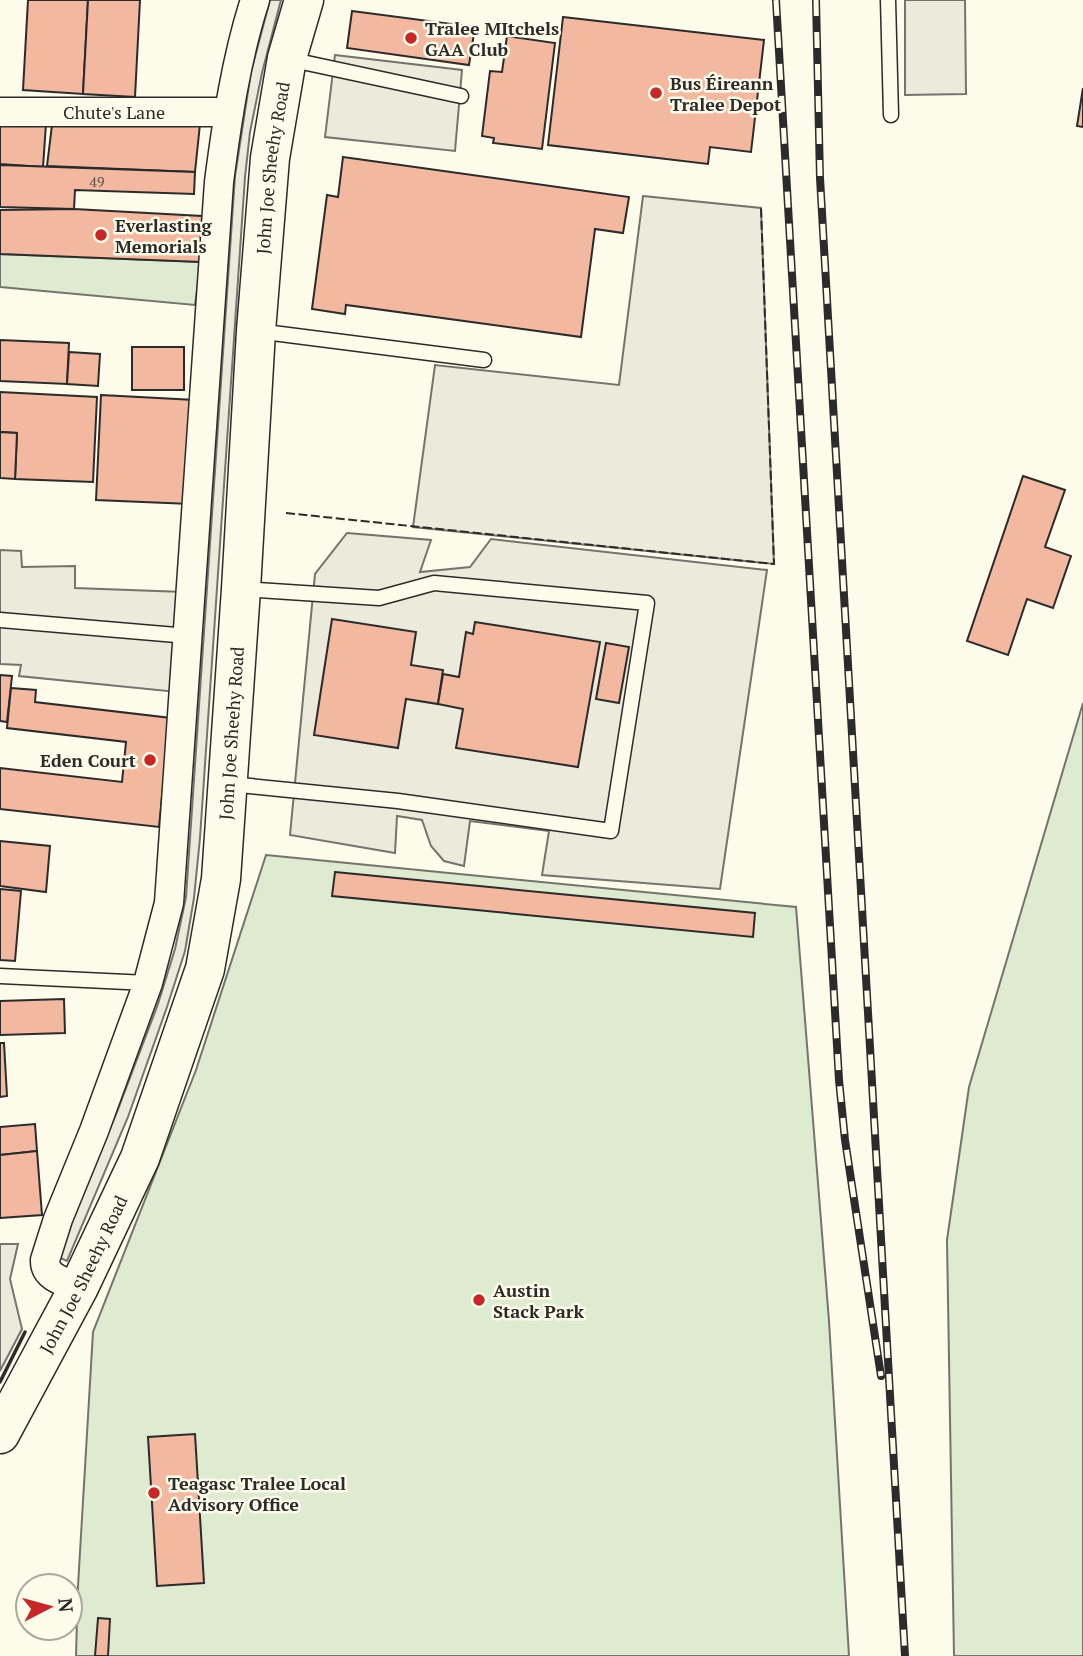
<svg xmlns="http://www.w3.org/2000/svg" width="1083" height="1656" font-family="'PT Serif',serif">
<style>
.green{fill:#deebd1;stroke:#74746e;stroke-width:2}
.parking{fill:#eceadb;stroke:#74746e;stroke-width:2}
.building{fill:#f2b8a0;stroke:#2b2b2b;stroke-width:2}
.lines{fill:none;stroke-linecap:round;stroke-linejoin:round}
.service-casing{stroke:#2b2b2b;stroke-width:17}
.minor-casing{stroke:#2b2b2b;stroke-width:31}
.secondary-casing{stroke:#2b2b2b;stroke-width:41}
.service{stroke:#fdfbea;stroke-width:14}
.minor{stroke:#fdfbea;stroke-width:28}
.secondary{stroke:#fdfbea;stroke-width:38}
.rail-casing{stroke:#2b2b2b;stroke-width:8}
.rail{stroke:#fdfbea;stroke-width:5;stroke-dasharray:16;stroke-linecap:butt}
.fence{stroke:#2b2b2b;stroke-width:2;stroke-dasharray:9 3.5;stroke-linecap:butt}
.wall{stroke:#2b2b2b;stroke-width:3.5}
.poi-dot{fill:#c62828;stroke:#fdfbea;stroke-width:2.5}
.labels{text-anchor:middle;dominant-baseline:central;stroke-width:5;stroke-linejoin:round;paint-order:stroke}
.number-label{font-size:14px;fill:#5d4e48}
.poi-label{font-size:18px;font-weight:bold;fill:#2b2b2b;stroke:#fdfbea;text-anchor:start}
.street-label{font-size:18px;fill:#2b2b2b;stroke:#fdfbea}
</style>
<rect width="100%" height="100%" fill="#fdfbea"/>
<g class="green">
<polygon points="0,254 201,262 195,305 0,287"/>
<polygon points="1083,703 1083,1656 954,1656 947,1240 969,1087"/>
<polygon points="266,855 796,907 829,1321 849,1656 76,1656 78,1586 93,1332 196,1070"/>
</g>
<g class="parking">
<polygon points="270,0 281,0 262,73 250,132 245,177 200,838 194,898 185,951 167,1007 128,1117 67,1261 56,1256 117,1112 158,1004 175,949 186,897 235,176 251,72"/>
<polygon points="905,0 965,0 966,94 905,95"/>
<polygon points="335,55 462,70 455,151 325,137"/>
<polygon points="643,196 761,208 774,564 413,527 435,365 619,385"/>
<polygon points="347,533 431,540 420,572 470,567 491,539 767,570 720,889 542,875 549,831 470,821 464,866 444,861 431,846 422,820 397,816 395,853 290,835 315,574"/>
<polygon points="0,550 21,551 22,567 75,566 75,588 184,592 177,692 19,676 21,665 0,664"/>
<polygon points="0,1244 18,1244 10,1279 22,1329 0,1371"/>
</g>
<g class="building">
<polygon points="28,0 88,0 83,94 23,90"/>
<polygon points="88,0 140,0 135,97 83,94"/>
<polygon points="352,11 475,27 469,65 347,48"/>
<polygon points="563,17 764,40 751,152 710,147 708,164 548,145"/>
<polygon points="507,36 555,43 542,149 493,143 494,138 482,136 490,71 502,72"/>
<polygon points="1083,88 1083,127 1077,126"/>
<polygon points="0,121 46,124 43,167 0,164"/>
<polygon points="200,124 195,172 47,166 52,125"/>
<polygon points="343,157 629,197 623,233 595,229 581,337 346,305 345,314 312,309 327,195 338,197"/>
<polygon points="0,165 195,172 194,194 75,190 74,209 0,207"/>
<polygon points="74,209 202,216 201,262 0,254 0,210"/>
<polygon points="0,340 69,343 67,384 0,381"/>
<rect x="132" y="347" width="52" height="43"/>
<polygon points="69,352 100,354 98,386 67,384"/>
<polygon points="0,392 97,397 93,482 15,479 17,433 0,432"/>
<polygon points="101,395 195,400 190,504 96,500"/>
<polygon points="0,432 17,433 15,479 0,478"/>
<polygon points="1023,476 1065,490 1045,547 1071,556 1053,608 1027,599 1008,655 967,641"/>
<polygon points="332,619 416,632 411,665 443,670 438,704 406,699 398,748 314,735"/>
<polygon points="475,622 600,642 578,767 456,748 463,709 438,704 443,674 459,677 466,632 473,634"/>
<polygon points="606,643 629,647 619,703 596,699"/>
<polygon points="0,675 12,676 7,722 0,721"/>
<polygon points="11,688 36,690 35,702 171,718 172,788 163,787 159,827 0,809 0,768 122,782 126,742 7,728"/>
<polygon points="0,841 50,846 46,892 0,886"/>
<polygon points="335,872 755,913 753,937 332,896"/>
<polygon points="0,889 21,891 15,961 0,960"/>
<polygon points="64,999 65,1033 0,1035 0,1001"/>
<polygon points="0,1043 4,1043 7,1096 0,1097"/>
<polygon points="35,1124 37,1151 0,1155 0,1127"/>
<polygon points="37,1151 42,1215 0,1218 0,1155"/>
<polygon points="195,1434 204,1583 157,1586 148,1437"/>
<polygon points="98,1618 110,1619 108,1656 95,1656"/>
</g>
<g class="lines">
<g class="service-casing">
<g id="service">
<polyline points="888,0 891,115"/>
<polyline points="288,59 461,96"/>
<polyline points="257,331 484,360"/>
<polyline points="0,620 188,636"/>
<polyline points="230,784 398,801 611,831 647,603 434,583 379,598 243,589"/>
<polyline points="0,976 148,983"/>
</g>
</g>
<g class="minor-casing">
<g id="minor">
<path id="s1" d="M0,112H229"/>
<path d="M79,1287C66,1282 44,1278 45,1260L58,1219L94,1131L148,983L169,903L219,182C227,121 236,59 255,0"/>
</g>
</g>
<g class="secondary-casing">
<g id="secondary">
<path id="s2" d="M0,1434L79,1287L140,1158L205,969L221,879L241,589L256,331L270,158L287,58L304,0"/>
</g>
</g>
<use href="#service" class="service"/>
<use href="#minor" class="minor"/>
<use href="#secondary" class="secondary"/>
<g class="rail-casing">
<g id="rail">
<polyline points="776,0 839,1080 845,1140 881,1376"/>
<polyline points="816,0 820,178 905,1656"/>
</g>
</g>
<use href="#rail" class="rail"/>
<polyline class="fence" points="286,513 774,564 761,208"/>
<polyline class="wall" points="0,1382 25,1332"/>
</g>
<g class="poi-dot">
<circle cx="411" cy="38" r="7"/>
<circle cx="656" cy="93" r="7"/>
<circle cx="101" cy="235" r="7"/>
<circle cx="150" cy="760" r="7"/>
<circle cx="479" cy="1300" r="7"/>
<circle cx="154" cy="1493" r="7"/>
</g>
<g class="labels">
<g class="number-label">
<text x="97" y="181">49</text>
</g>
<g class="poi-label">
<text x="425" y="28">Tralee MItchels<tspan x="425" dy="21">GAA Club</tspan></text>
<text x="670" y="83">Bus Éireann<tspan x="670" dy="21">Tralee Depot</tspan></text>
<text x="115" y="225">Everlasting<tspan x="115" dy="21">Memorials</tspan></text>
<text x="136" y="760" text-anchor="end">Eden Court</text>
<text x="493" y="1290">Austin<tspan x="493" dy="21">Stack Park</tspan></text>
<text x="168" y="1483">Teagasc Tralee Local<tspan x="168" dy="21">Advisory Office</tspan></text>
</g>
<g class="street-label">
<text stroke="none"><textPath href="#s1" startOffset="114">Chute's Lane</textPath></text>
<text stroke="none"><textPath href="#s2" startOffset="1314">John Joe Sheehy Road</textPath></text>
<text stroke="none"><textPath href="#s2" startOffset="747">John Joe Sheehy Road</textPath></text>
<text stroke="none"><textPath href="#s2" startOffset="180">John Joe Sheehy Road</textPath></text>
</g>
</g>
<g transform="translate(49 1607) rotate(84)"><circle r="33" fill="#fdfbea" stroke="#a9a89e" stroke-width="2"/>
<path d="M0-5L12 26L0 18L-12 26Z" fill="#c62828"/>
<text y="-10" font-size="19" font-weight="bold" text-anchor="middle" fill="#2b2b2b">N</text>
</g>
</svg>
